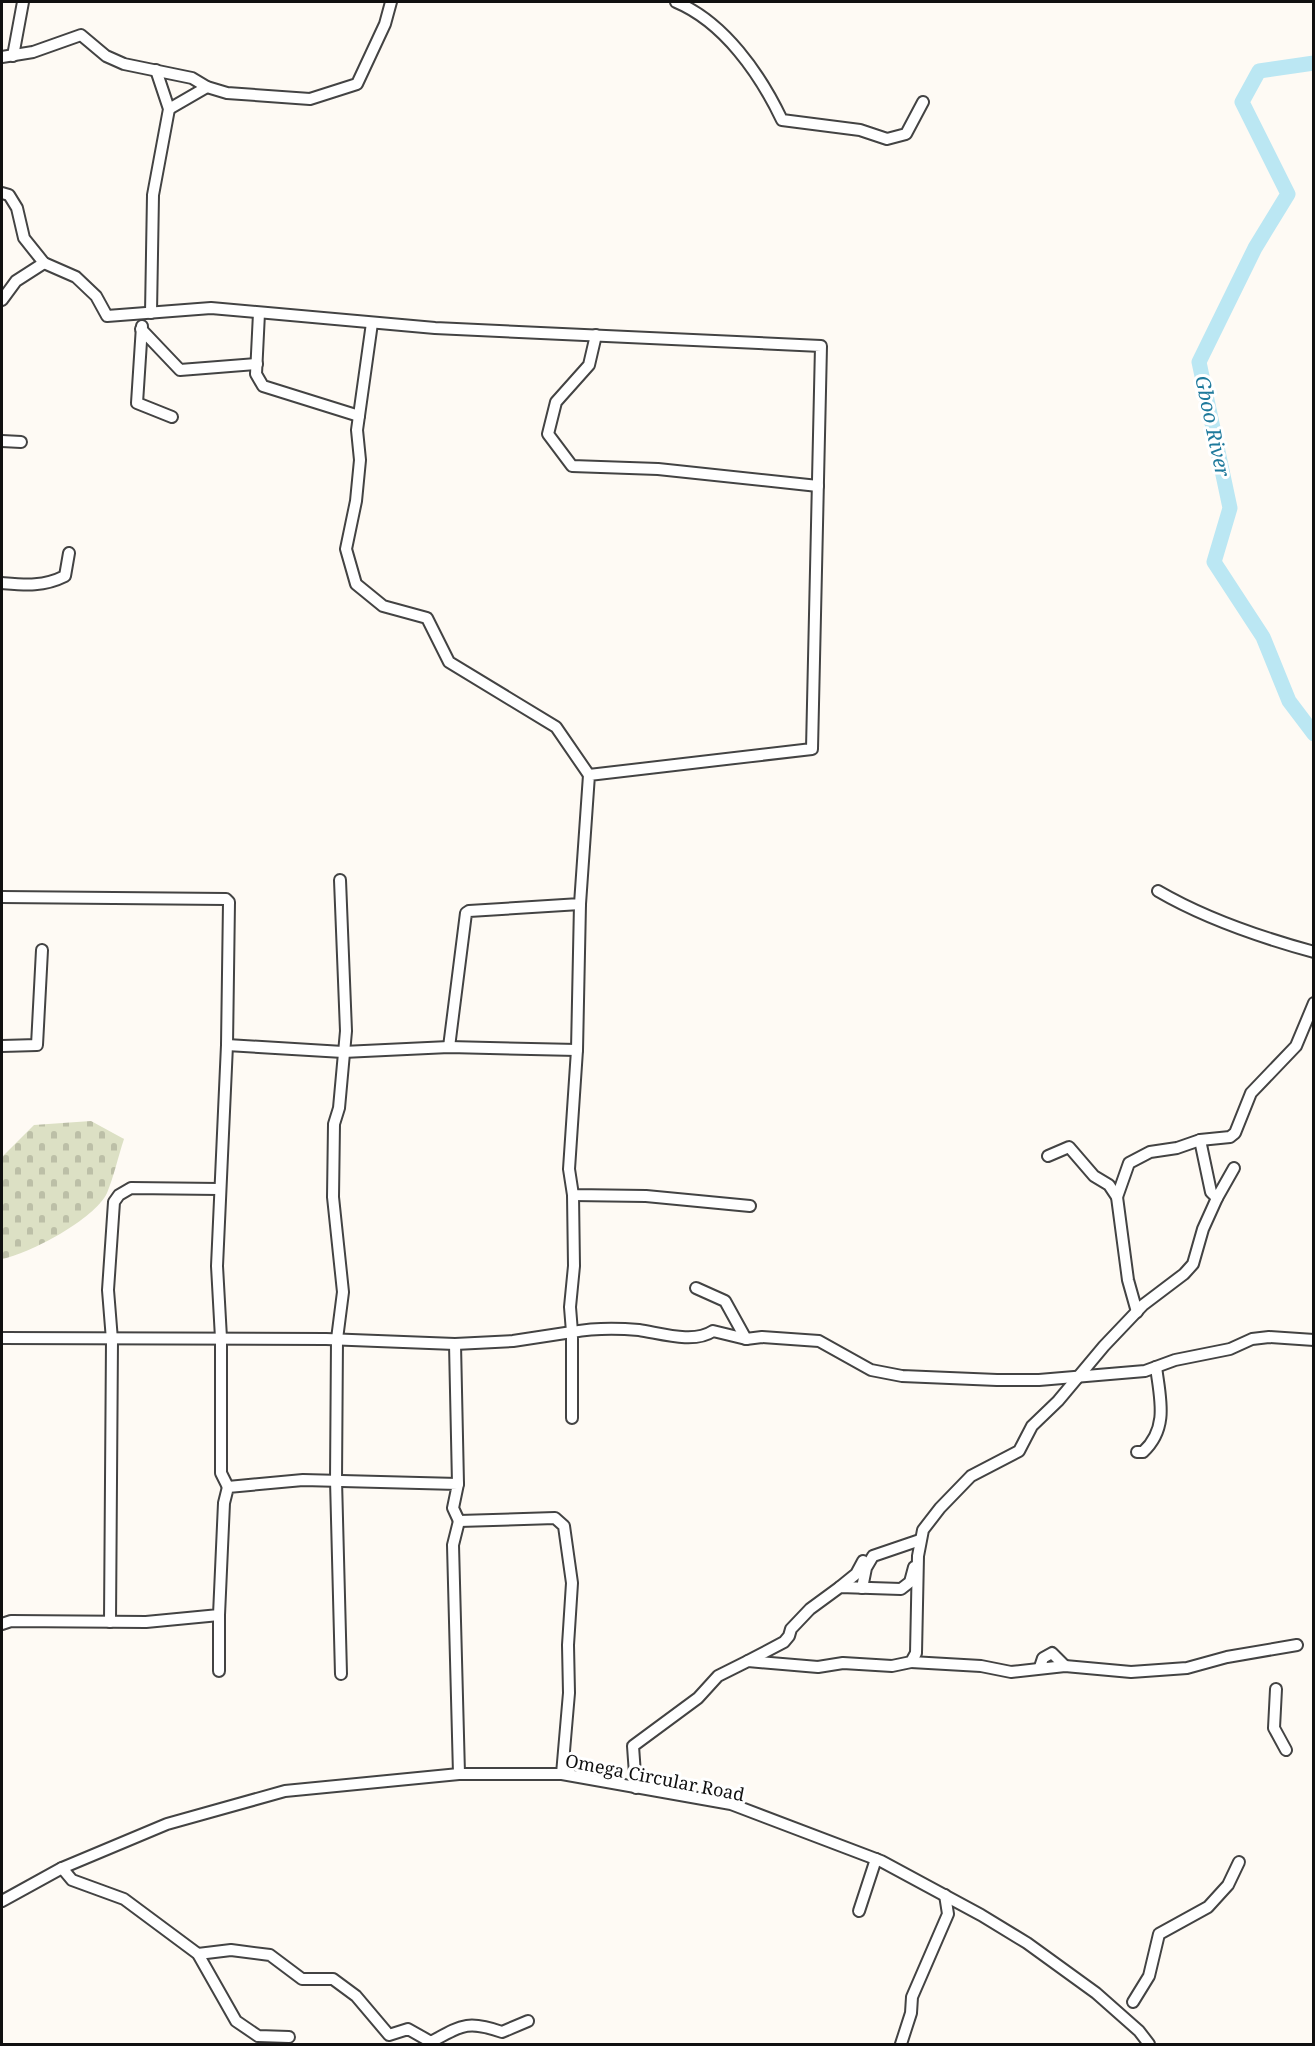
<svg xmlns="http://www.w3.org/2000/svg" width="1315" height="2046" font-family="'Noto Serif',serif">
<style>
.cemetery{fill:url(#cemetery-stones)}
.lines{fill:none;stroke-linecap:round;stroke-linejoin:round}
.river{stroke:#bbe7f3;stroke-width:15}
.street-casing{stroke:#434343;stroke-width:14}
.street{stroke:#fff;stroke-width:10}
.labels{text-anchor:middle;dominant-baseline:central;stroke-width:6;stroke-linejoin:round;paint-order:stroke}
.street-label{font-size:18px;fill:#101010;stroke:#fff}
.water-label{font-size:20px;font-style:italic;fill:#1f7a9c;stroke:#fff}
</style>
<defs>
<pattern id="cemetery-stones" width="16" height="16" patternUnits="userSpaceOnUse" patternTransform="scale(1.5)"><rect width="16" height="16" fill="#dce0c4"/><path d="M2 7V4a2 2 0 0 1 4 0v3zM10 15v-3a2 2 0 0 1 4 0v3z" fill="#bcbfa7"/></pattern>
</defs>
<rect width="100%" height="100%" fill="#fefaf4"/>
<path class="cemetery" d="M91,1121L124,1139C118,1157 114,1176 107,1193C95,1219 29,1254 2,1259V1157L34,1125Z"/>
<g class="lines">
<polyline class="river" points="1314,63 1259,71 1242,102 1288,194 1255,248 1199,362 1230,508 1214,562 1263,637 1289,701 1314,734"/>
<g class="street-casing">
<g id="street">
<path d="M676,2C724,22 760,74 782,120L860,130L887,139L906,134L923,102"/>
<polyline points="13,56 23,2"/>
<polyline points="2,57 33,52 81,35 106,56 124,64 192,78 207,87 227,93 310,99 357,84 385,24 391,2"/>
<polyline points="169,109 207,87"/>
<polyline points="2,193 9,195 17,208 24,238 44,263 76,277 96,296 107,316 211,308 435,328 821,346 812,749 589,775 580,904 469,911 466,913 449,1047"/>
<polyline points="2,300 16,281 44,263"/>
<polyline points="151,313 153,195 169,109 156,70"/>
<polyline points="259,313 256,374 263,386 359,416"/>
<polyline points="372,323 357,430 360,460 356,501 346,549 356,584 383,606 427,618 449,662 556,727 589,775"/>
<polyline points="142,326 137,403 172,417"/>
<polyline points="141,329 180,370 257,364"/>
<polyline points="596,335 589,365 556,402 548,434 572,466 658,469 818,486"/>
<polyline points="2,441 21,442"/>
<path d="M2,583C25,585 43,587 65,576L69,553"/>
<polyline points="340,880 346,1031 339,1108 334,1124 333,1197 343,1292 337,1339 336,1480 341,1674"/>
<path d="M1158,891C1206,919 1259,937 1314,952"/>
<polyline points="2,897 226,899 229,902 227,1045 217,1266 221,1338 221,1473 228,1487"/>
<polyline points="580,904 577,1050 569,1169 573,1195 646,1196 750,1206"/>
<polyline points="227,1045 343,1052 449,1047 577,1050"/>
<polyline points="2,1046 37,1045 42,950"/>
<polyline points="1048,1156 1069,1147 1094,1176 1109,1185 1117,1197 1128,1280 1137,1312"/>
<polyline points="1117,1197 1129,1163 1150,1152 1177,1148 1200,1140 1230,1137 1235,1133 1251,1093 1296,1046 1314,1003"/>
<polyline points="1217,1198 1234,1168"/>
<polyline points="696,1288 725,1301 746,1339"/>
<polyline points="2,1338 326,1339 455,1344 513,1341 572,1332 570,1307 574,1266 573,1195"/>
<polyline points="455,1344 458,1484"/>
<path d="M572,1418V1332C594,1328 617,1328 639,1330C660,1333 694,1344 713,1331L746,1339L762,1337L819,1341L871,1370L902,1376L997,1380H1039L1145,1371L1175,1360L1230,1349L1252,1339L1269,1337L1314,1340"/>
<path d="M1137,1452H1143C1169,1428 1160,1398 1156,1367"/>
<polyline points="459,1521 453,1545 459,1774"/>
<polyline points="840,1587 856,1574 863,1561"/>
<polyline points="862,1588 866,1568 873,1556 920,1540"/>
<polyline points="219,1615 219,1671"/>
<polyline points="110,1622 112,1340 108,1290 114,1202 119,1195 131,1188 219,1189"/>
<polyline points="2,1624 11,1621 146,1622 219,1615 224,1503 228,1487 303,1480 458,1484 453,1508 459,1521 555,1518 564,1526 572,1583 568,1645 569,1693 562,1774"/>
<polyline points="748,1661 784,1642 789,1636 791,1629 810,1609 840,1587 901,1589 910,1582 914,1567"/>
<polyline points="911,1662 981,1666 1011,1672 1065,1666 1131,1672 1187,1668 1227,1657 1297,1645"/>
<polyline points="1040,1667 1043,1658 1052,1653 1065,1666"/>
<polyline points="1276,1689 1274,1728 1286,1750"/>
<polyline points="636,1788 633,1746 698,1698 718,1676 748,1661 818,1667 843,1663 892,1666 911,1662 916,1653 918,1556 923,1530 940,1508 971,1476 1019,1451 1032,1426 1058,1401 1104,1346 1143,1305 1184,1274 1193,1264 1203,1229 1217,1198 1211,1192 1200,1140"/>
<polyline points="62,1868 72,1880 124,1899 198,1954 236,2021 258,2036 289,2037"/>
<polyline points="2,1901 62,1868 167,1824 285,1791 459,1774 562,1774 731,1804 881,1861 981,1915 1027,1943 1096,1993 1139,2031 1149,2044"/>
<polyline points="859,1911 876,1859"/>
<path d="M198,1954L231,1950L270,1955L302,1979H333L356,1996L389,2035L408,2029L431,2042C462,2025 468,2020 502,2032L528,2021"/>
<polyline points="1133,2002 1149,1976 1159,1934 1208,1907 1228,1885 1239,1862"/>
<polyline points="901,2044 911,2013 912,1997 948,1914 945,1895"/>
</g>
</g>
<use href="#street" class="street"/>
</g>
<g class="labels">
<g class="street-label">
<text transform="translate(655 1777) rotate(11)">Omega Circular Road</text>
</g>
<g class="water-label">
<text transform="translate(1213 426) rotate(78)">Gboo River</text>
</g>
</g>
<rect width="1315" height="2046" fill="none" stroke="#101010" stroke-width="6"/>
</svg>
